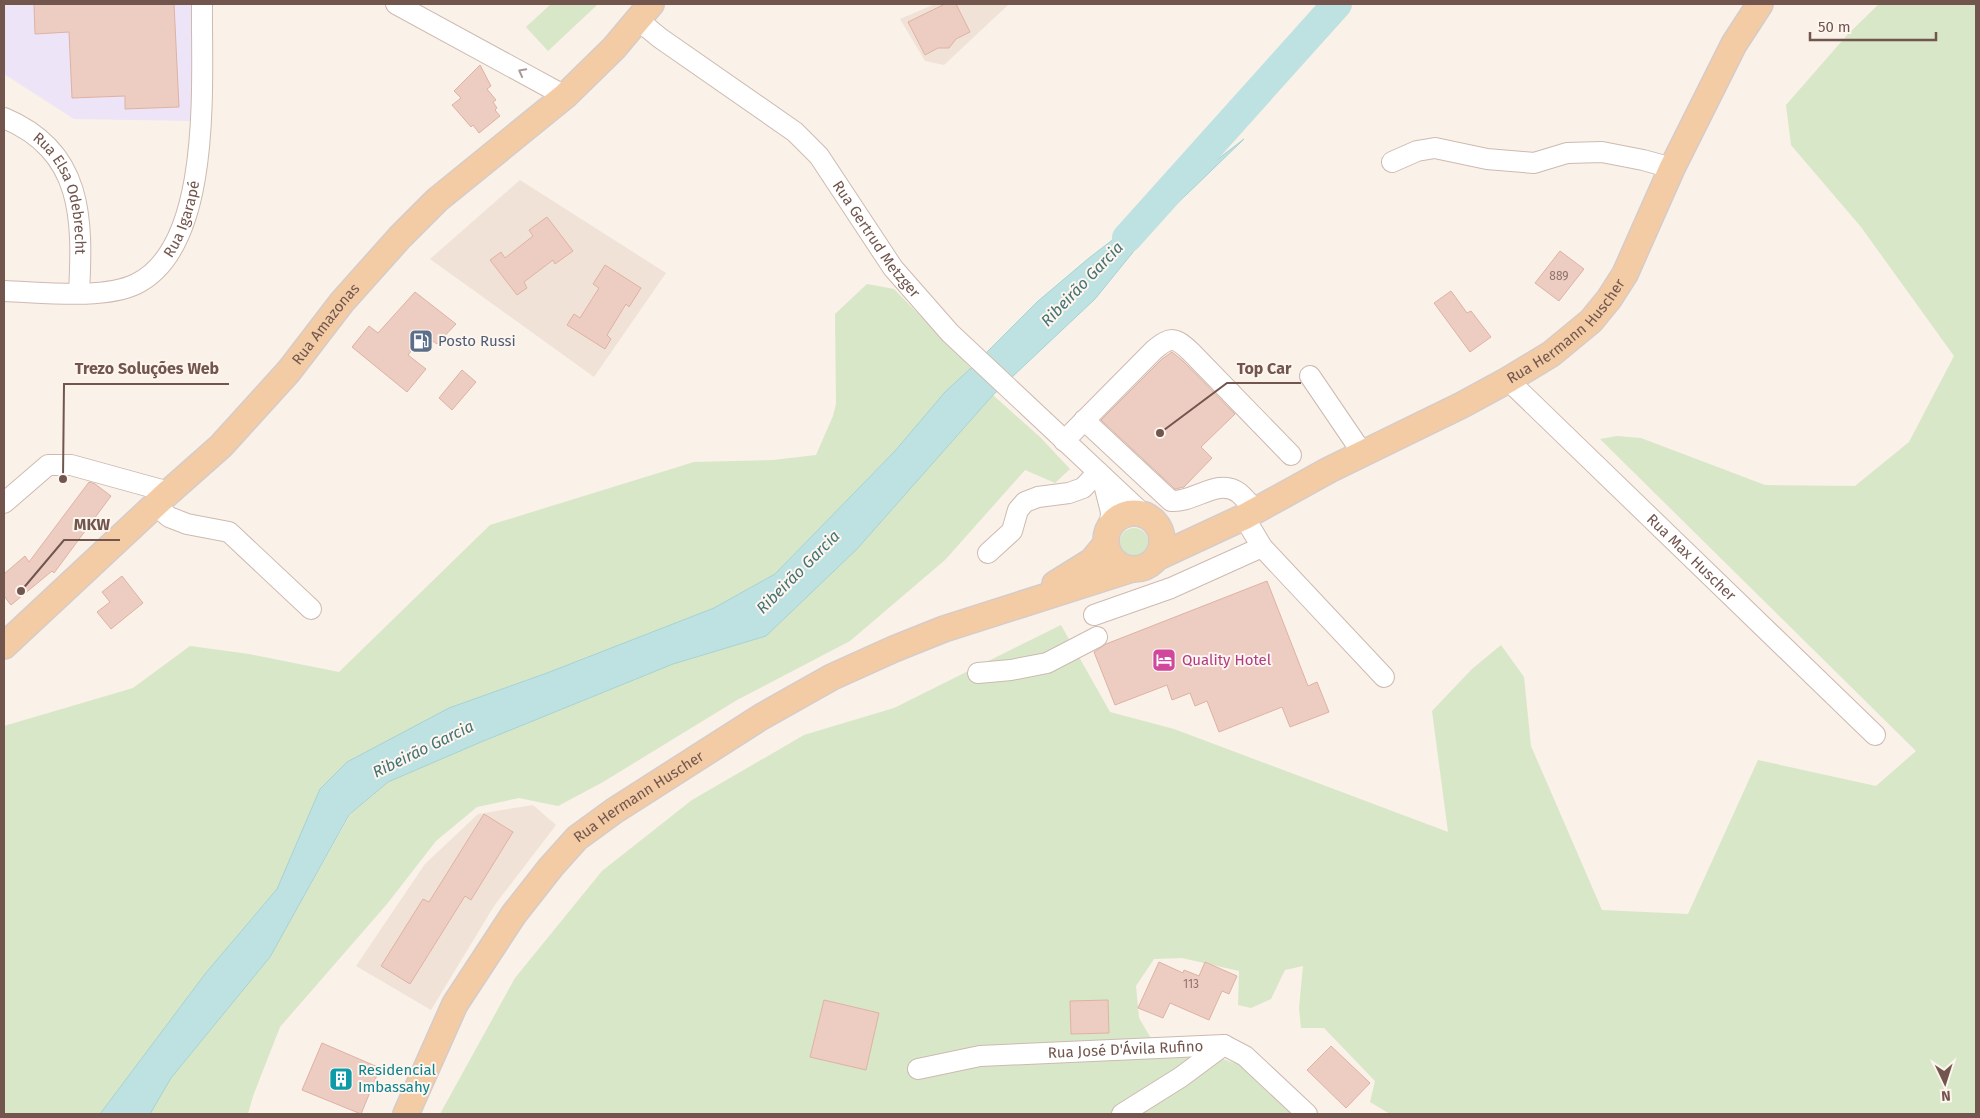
<svg xmlns="http://www.w3.org/2000/svg" width="1980" height="1118" font-family="'Fira Sans',sans-serif">
<style>
.residential{fill:#f1e2d7}
.education{fill:#eee4f7}
.green{fill:#d8e7c7}
.water{fill:#bee2e2;stroke:#a5d2d3}
.lines{fill:none;stroke-linecap:round;stroke-linejoin:round}
.river{stroke:#bee2e2;stroke-width:30}
.building{fill:#edcdc2;stroke:#deb2a3}
.minor-casing{stroke:#cdbab1;stroke-width:22}
.major-casing{stroke:#d5ccca;stroke-width:28}
.minor{stroke:#fff;stroke-width:20}
.major{stroke:#f3cca6;stroke-width:25}
.oneway{stroke:#aa9a95}
.labels{text-anchor:middle;dominant-baseline:central;stroke-width:4;stroke-linejoin:round;paint-order:stroke}
.number-label{font-size:12px;fill:#91746b}
.street-label{font-size:15px;fill:#72564e;stroke:#fdf5ee}
.service-label{font-size:15px;fill:#4e5e75;stroke:#fdf5ee;text-anchor:start}
.hotel-label{font-size:15px;fill:#b23c85;stroke:#fdf5ee;text-anchor:start}
.culture-label{font-size:15px;fill:#0d838f;stroke:#fdf5ee;text-anchor:start}
.water-label{font-size:16px;font-style:italic;fill:#437476;stroke:#fdf5ee}
.leader{fill:none;stroke:#72564e;stroke-width:2}
.callout-dot{fill:#72564e;stroke:#fdf5ee;stroke-width:2}
.callout-label{font-size:16px;text-anchor:middle;font-weight:bold;fill:#72564e;stroke:#fdf5ee;stroke-width:4;stroke-linejoin:round;paint-order:stroke}
</style>
<rect width="100%" height="100%" fill="#faf1e8"/>
<g class="residential">
<polygon points="935,4 1009,4 944,65 925,61 900,19"/>
<polygon points="520,180 666,273 594,377 430,259"/>
<polygon points="533,805 556,825 494,906 431,1010 356,966 425,864 478,814"/>
</g>
<polygon class="education" points="4,4 192,4 193,121 74,119 4,74"/>
<g class="green">
<polygon points="551,4 597,5 548,51 526,27"/>
<polygon points="1879,4 1976,4 1976,1114 1390,1114 1370,1102 1375,1081 1324,1028 1301,1028 1299,1008 1303,966 1285,970 1271,999 1251,1008 1238,1005 1239,971 1182,958 1154,959 1136,986 1139,1018 1158,1050 1191,1048 1240,1065 1274,1088 1295,1114 440,1114 515,978 602,871 692,800 804,735 894,708 1061,625 1110,712 1174,729 1448,832 1432,711 1472,669 1501,645 1524,677 1531,746 1602,910 1688,914 1758,760 1876,786 1916,751 1600,439 1617,436 1641,438 1765,485 1855,486 1909,442 1954,356 1861,227 1791,145 1786,105 1848,34"/>
<polygon points="867,284 894,289 971,368 945,392 895,451 775,574 714,608 547,673 449,708 347,762 320,789 277,889 205,974 100,1114 4,1114 4,726 133,688 190,646 249,654 339,672 490,525 694,462 773,460 816,455 833,416 836,404 835,314"/>
<polygon points="993,395 1041,438 1070,469 1055,483 1025,470 945,560 850,641 737,700 603,782 558,806 519,798 477,807 436,841 387,904 280,1027 253,1096 248,1114 150,1114 171,1078 270,957 350,815 388,782 481,742 673,664 766,636 857,549"/>
<circle cx="1134" cy="542" r="14"/>
</g>
<polygon class="water" points="1244,139 1155,225 1095,299 993,395 857,549 766,636 673,664 481,742 388,782 349,815 270,957 171,1078 150,1114 100,1114 205,974 277,889 320,789 347,762 449,708 547,673 714,608 775,574 895,451 945,392 971,368 1037,302 1089,258"/>
<g class="lines">
<polyline class="river" points="1127,238 1337,4"/>
</g>
<g class="building">
<polygon points="34,4 174,4 179,107 125,109 125,96 72,98 69,32 35,34"/>
<polygon points="945,4 956,4 970,32 956,39 949,48 938,48 925,55 908,22"/>
<polygon points="480,65 491,86 487,89 496,100 493,102 497,108 495,110 500,116 479,133 473,125 471,127 452,105 461,98 454,91"/>
<polygon points="547,217 573,251 555,264 553,260 524,282 527,288 517,295 490,260 501,252 505,258 533,236 529,230"/>
<polygon points="1560,251 1584,269 1559,301 1535,283"/>
<polygon points="605,265 641,288 629,307 626,304 607,335 611,339 605,349 567,325 574,314 580,318 599,288 593,284"/>
<polygon points="1451,291 1467,313 1471,311 1491,337 1470,352 1434,303"/>
<polygon points="415,292 456,324 437,344 424,335 408,355 426,369 407,392 352,347 369,326 378,333"/>
<polygon points="1172,352 1183,361 1235,414 1201,447 1212,458 1184,487 1175,489 1101,420 1162,359"/>
<polygon points="462,370 476,382 452,410 439,398"/>
<polygon points="89,482 95,484 111,496 54,573 52,571 11,605 4,596 4,574 25,556 29,562"/>
<polygon points="122,576 143,603 111,629 97,612 110,602 102,592"/>
<polygon points="1267,581 1308,686 1317,682 1329,712 1290,727 1282,707 1219,732 1207,701 1195,706 1190,693 1172,700 1167,685 1115,705 1094,652 1106,644"/>
<polygon points="484,814 513,832 471,900 465,896 410,984 381,966 423,899 429,902"/>
<polygon points="1159,962 1183,973 1184,970 1199,976 1205,962 1237,976 1229,994 1222,991 1209,1020 1170,1003 1163,1018 1138,1008"/>
<polygon points="824,1000 879,1013 866,1070 810,1057"/>
<polygon points="1108,1000 1109,1033 1071,1034 1070,1001"/>
<polygon points="322,1043 380,1068 361,1114 302,1090"/>
<polygon points="1331,1046 1370,1083 1346,1108 1307,1070"/>
</g>
<g class="lines">
<g class="minor-casing">
<g id="minor">
<polyline points="396,4 565,96"/>
<path id="s1" d="M638,20L660,38L795,132L819,156L893,268L950,333L1143,514"/>
<path id="s2" d="M4,118C83,151 83,218 79,293"/>
<polyline points="1392,162 1417,151 1435,148 1487,159 1534,163 1567,153 1602,152 1643,160 1672,168"/>
<path id="s3" d="M4,291C40,292 103,300 136,284C214,246 201,78 202,4"/>
<polyline points="1310,376 1363,454"/>
<path id="s4" d="M1508,380L1875,735"/>
<path d="M1084,420L1171,501C1194,503 1218,477 1239,493C1245,498 1250,505 1256,510"/>
<path d="M1064,441L1154,350C1171,336 1175,337 1191,352L1291,455"/>
<polyline points="1102,476 1111,512 1110,526"/>
<polyline points="4,503 48,465 71,465 169,492"/>
<polyline points="155,505 169,517 187,524 229,532 311,609"/>
<polyline points="1244,517 1262,547 1384,677"/>
<polyline points="988,553 1012,531 1018,510 1025,502 1038,497 1069,493 1083,488 1098,472"/>
<polyline points="1094,615 1171,588 1262,547"/>
<polyline points="978,673 1011,670 1047,663 1097,637"/>
<path id="s5" d="M918,1069L980,1056L1224,1045L1245,1056L1307,1114"/>
<polyline points="1122,1114 1181,1077 1224,1045"/>
</g>
</g>
<g class="major-casing">
<g id="major">
<circle cx="1134" cy="541" r="28"/>
<path id="s6" d="M1158,557L1244,517L1329,470L1462,405L1508,380L1551,354L1591,321L1609,299L1625,274L1672,168L1734,44L1760,4"/>
<polyline points="1055,584 1092,561 1106,544"/>
<path id="s7" d="M4,646L169,492L221,446L289,371L342,302L400,237L437,200L565,96L614,48L651,4"/>
<path id="s8" d="M406,1114L455,1004L514,914L551,867L577,838L614,811L761,717L832,677L894,649L944,629L1129,570"/>
</g>
</g>
<use href="#minor" class="minor"/>
<use href="#major" class="major"/>
</g>
<defs><path id="oneway-chevron" d="M-2-3.5L2.5 0L-2 3.5" fill="none" stroke-width="1.6" stroke-linecap="round" stroke-linejoin="round" transform="scale(1.25)"/></defs>
<use class="oneway" href="#oneway-chevron" transform="translate(522 72) rotate(-152)"/>
<defs>
<g id="fuel-square" transform="scale(1.25)"><rect x="-9" y="-9" width="18" height="18" rx="4" fill="#5c6f8a" stroke="#fdf5ee"/><path d="M-5.5-6h7V0h2V4h1.3V-2.5L3-4.5l.8-.8L6-3V5H2.5V1h-1V6h-7ZM-4.2-4.7v3.2H.2V-4.7Z" fill="#fff"/></g>
<g id="hotel-square" transform="scale(1.25)"><rect x="-9" y="-9" width="18" height="18" rx="4" fill="#d1479c" stroke="#fdf5ee"/><path d="M-6-4.5h1.5V1H6V5H4.5V3h-9V5H-6ZM-4 0a1.8 1.8 0 1 1 3.6 0ZM.5 0V-2.5h3Q6-2.5 6 0Z" fill="#fff"/></g>
<g id="building-square" transform="scale(1.25)"><rect x="-9" y="-9" width="18" height="18" rx="4" fill="#0f9aa8" stroke="#fdf5ee"/><path d="M-4-6H4V6H1V3H-1V6H-4ZM-2.5-4.3h1.7v1.8h-1.7ZM.8-4.3h1.7v1.8H.8ZM-2.5-1h1.7V.8h-1.7ZM.8-1h1.7V.8H.8Z" fill="#fff"/></g>
</defs>
<g fill-rule="evenodd">
<use href="#fuel-square" x="421" y="341"/>
<use href="#hotel-square" x="1164" y="660"/>
<use href="#building-square" x="341" y="1079"/>
</g>
<g class="labels">
<g class="number-label">
<text x="1559" y="276">889</text>
<text x="1191" y="984">113</text>
</g>
<g class="street-label">
<text stroke="none"><textPath href="#s2" startOffset="102">Rua Elsa Odebrecht</textPath></text>
<text stroke="none"><textPath href="#s3" startOffset="216">Rua Igarapé</textPath></text>
<text stroke="none"><textPath href="#s1" startOffset="328">Rua Gertrud Metzger</textPath></text>
<text stroke="none"><textPath href="#s7" startOffset="456">Rua Amazonas</textPath></text>
<text stroke="none"><textPath href="#s6" startOffset="469">Rua Hermann Huscher</textPath></text>
<text stroke="none"><textPath href="#s4" startOffset="255">Rua Max Huscher</textPath></text>
<text stroke="none"><textPath href="#s8" startOffset="401">Rua Hermann Huscher</textPath></text>
<text stroke="none"><textPath href="#s5" startOffset="209">Rua José D'Ávila Rufino</textPath></text>
</g>
<g class="service-label">
<text x="438" y="341">Posto Russi</text>
</g>
<g class="hotel-label">
<text x="1182" y="660">Quality Hotel</text>
</g>
<g class="culture-label">
<text x="358" y="1070">Residencial<tspan x="358" dy="17">Imbassahy</tspan></text>
</g>
<g class="water-label">
<text transform="translate(1082 284) rotate(-46)">Ribeirão Garcia</text>
<text transform="translate(798 572) rotate(-45)">Ribeirão Garcia</text>
<text transform="translate(423 749) rotate(-26)">Ribeirão Garcia</text>
</g>
</g>
<path class="leader" d="M1160 433L1227 383H1301M63 479L64 384H229M21 591L64 540H120"/>
<g class="callout-dot">
<circle cx="1160" cy="433" r="5"/>
<circle cx="63" cy="479" r="5"/>
<circle cx="21" cy="591" r="5"/>
</g>
<g class="callout-label">
<text x="1264" y="374">Top Car</text>
<text x="147" y="374">Trezo Soluções Web</text>
<text x="92" y="530">MKW</text>
</g>
<rect width="1980" height="1118" fill="none" stroke="#72564e" stroke-width="10"/>
<g transform="translate(1945 1083) rotate(176)" stroke="#fdf5ee" stroke-width="4" paint-order="stroke">
<path d="M0-4L9 19L0 12L-9 19Z" fill="#72564e"/>
<text y="-8" font-size="14" font-weight="bold" text-anchor="middle" fill="#72564e">N</text>
</g>
<path d="M1810 32v8h126v-8" fill="none" stroke="#72564e" stroke-width="2.5"/>
<text x="1818" y="32" font-size="15" fill="#72564e" stroke="#fdf5ee" stroke-width="4" paint-order="stroke">50 m</text>
</svg>
